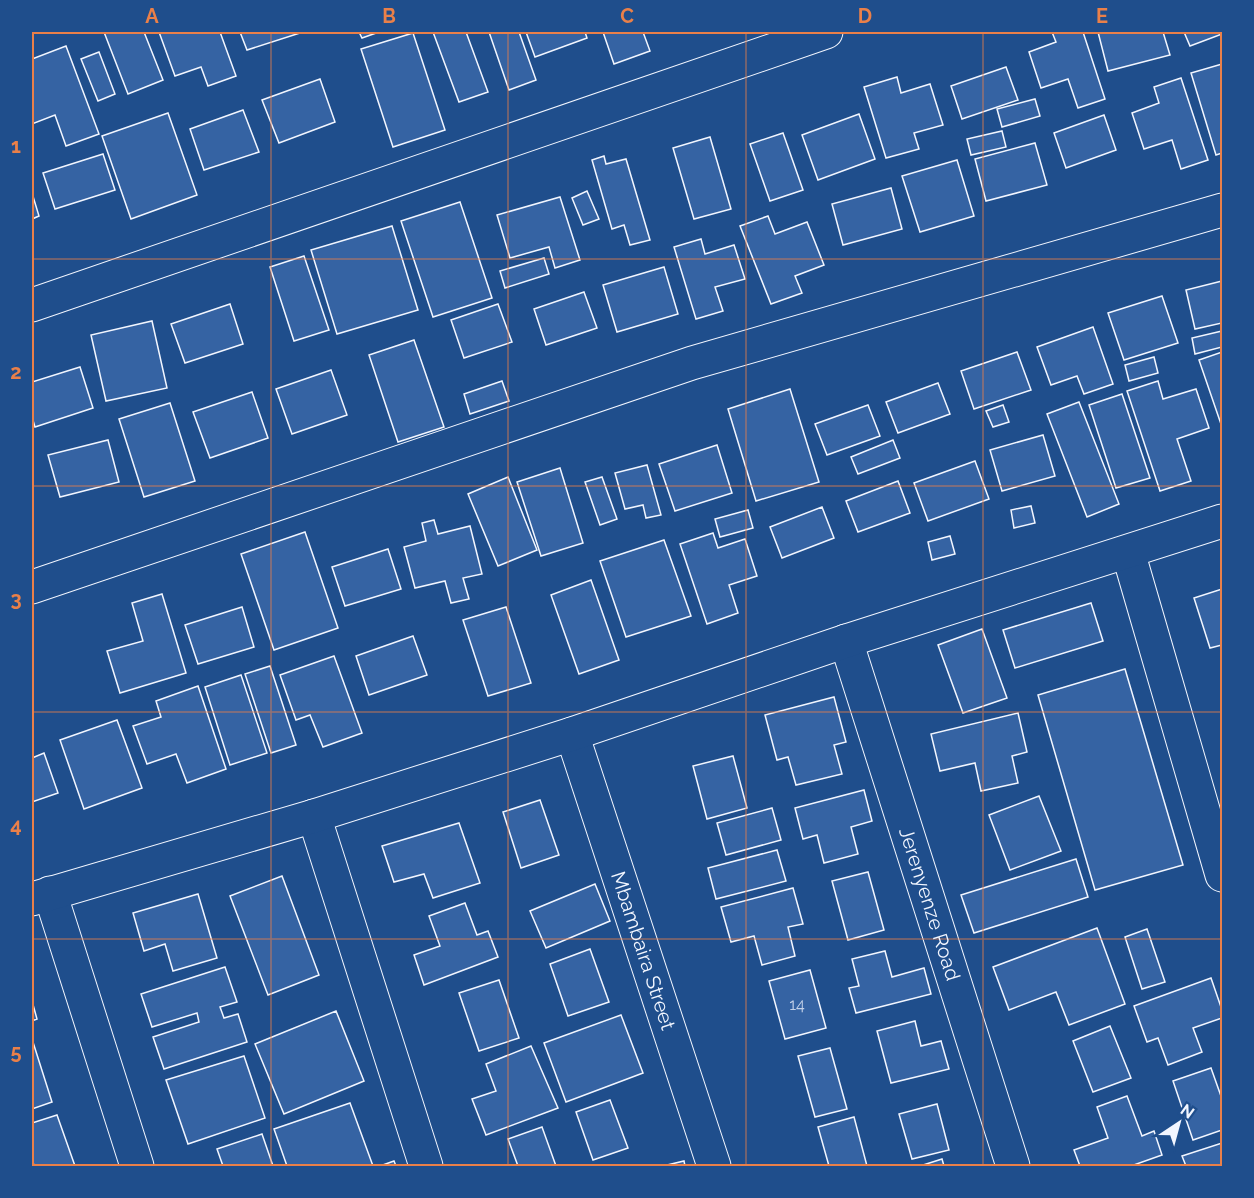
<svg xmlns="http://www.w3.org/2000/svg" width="1254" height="1198" font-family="Raleway,sans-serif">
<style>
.building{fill:#3563a3;stroke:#f2f6ff;stroke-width:1.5}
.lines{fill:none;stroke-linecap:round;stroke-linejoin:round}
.street-casing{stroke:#f2f6ff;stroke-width:35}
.secondary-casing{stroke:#f2f6ff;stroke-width:35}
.street{stroke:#1f4e8c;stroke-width:33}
.secondary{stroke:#1f4e8c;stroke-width:33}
.grid{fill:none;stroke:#ea8049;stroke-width:1.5;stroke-opacity:0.55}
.labels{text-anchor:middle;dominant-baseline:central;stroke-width:4.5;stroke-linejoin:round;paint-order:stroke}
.number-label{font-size:16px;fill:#c3d1e8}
.street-label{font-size:20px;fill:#f2f6ff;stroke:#1f4e8c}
.neatline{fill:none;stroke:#ea8049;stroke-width:2}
.grid-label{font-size:20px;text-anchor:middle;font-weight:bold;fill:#ea8049}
</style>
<rect width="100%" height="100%" fill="#1f4e8c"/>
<g class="building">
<polygon points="104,32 144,32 163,80 128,94"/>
<polygon points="159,32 220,32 236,76 208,86 201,67 175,76"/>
<polygon points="240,32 303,32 247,50"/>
<polygon points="359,32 379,32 362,38"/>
<polygon points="433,32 466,32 488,92 459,102"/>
<polygon points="489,32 519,32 536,80 509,90"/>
<polygon points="526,32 585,32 587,38 535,57"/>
<polygon points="603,32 643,32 650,51 614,64"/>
<polygon points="1052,32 1083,32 1105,99 1078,108 1068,79 1041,88 1029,52 1056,42"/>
<polygon points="1098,32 1163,32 1170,55 1108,71"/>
<polygon points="1184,32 1222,32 1222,34 1190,46"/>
<polygon points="413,33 445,130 393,147 361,49"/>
<polygon points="66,46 99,134 66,146 55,115 32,124 32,59"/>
<polygon points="99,52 115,94 98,101 81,59"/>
<polygon points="1222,64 1222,153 1216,155 1191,73"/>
<polygon points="1006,67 1018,100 962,119 951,86"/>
<polygon points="897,77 901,93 930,84 943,125 914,133 919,149 886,158 864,87"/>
<polygon points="1181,78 1208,160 1181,169 1172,140 1144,149 1132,113 1159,103 1154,87"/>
<polygon points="320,79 335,122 279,143 262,100"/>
<polygon points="1035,99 1040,116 1002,127 997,109"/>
<polygon points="243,110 259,152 204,170 190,129"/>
<polygon points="168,113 197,195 131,219 102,136"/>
<polygon points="859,114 875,159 818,180 802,135"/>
<polygon points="1104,115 1116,150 1066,168 1054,133"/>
<polygon points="1002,131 1006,147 971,155 967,139"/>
<polygon points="783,133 803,190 770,201 750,144"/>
<polygon points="710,137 731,209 694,219 673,148"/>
<polygon points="1035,143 1047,185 986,201 975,159"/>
<polygon points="103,154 115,190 55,209 43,173"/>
<polygon points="604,156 606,164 626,159 650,240 630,245 624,225 612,229 592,160"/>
<polygon points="957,160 974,216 920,232 902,176"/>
<polygon points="891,188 902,229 843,245 832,204"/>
<polygon points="587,191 599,219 583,225 572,198"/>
<polygon points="32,193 39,216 32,219"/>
<polygon points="560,197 580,260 555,268 549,247 510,258 497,215"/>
<polygon points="460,202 492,298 433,317 401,221"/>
<polygon points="768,216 775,234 807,222 824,265 795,276 802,293 771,304 740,226"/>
<polygon points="392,226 418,310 337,334 311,250"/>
<polygon points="701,239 705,254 734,245 745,279 715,287 723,311 696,319 674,247"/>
<polygon points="304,256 329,330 294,341 270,267"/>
<polygon points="544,258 549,274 505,288 500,271"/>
<polygon points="664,267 678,314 617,332 603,285"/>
<polygon points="1222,281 1222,323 1195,329 1186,290"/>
<polygon points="584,292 597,328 546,345 534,309"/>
<polygon points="1162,296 1178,343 1124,360 1108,313"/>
<polygon points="230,304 243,344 185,363 171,324"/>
<polygon points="498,304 512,342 464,358 451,320"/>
<polygon points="152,321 167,388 106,401 91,335"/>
<polygon points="1093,327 1113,384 1084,394 1077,376 1051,385 1037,347"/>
<polygon points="1222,331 1222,347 1195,354 1192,338"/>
<polygon points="414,340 444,427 398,442 369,355"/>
<polygon points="1017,352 1031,390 974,409 961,371"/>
<polygon points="1222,352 1222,427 1199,360"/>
<polygon points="1154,357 1158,373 1129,381 1125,365"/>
<polygon points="80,367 93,408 35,427 32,417 32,382"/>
<polygon points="331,370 347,415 292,434 276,389"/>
<polygon points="502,381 509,401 470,414 464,394"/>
<polygon points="1158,381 1163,399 1196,389 1209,428 1177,439 1191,481 1160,491 1127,391"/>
<polygon points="938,383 950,414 898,433 886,402"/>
<polygon points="790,389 819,482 756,501 728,409"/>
<polygon points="252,392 268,438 210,458 193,412"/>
<polygon points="1122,394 1150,478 1116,488 1089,405"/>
<polygon points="1079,402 1119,504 1087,517 1047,414"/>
<polygon points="170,403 195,481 144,497 119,419"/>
<polygon points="868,405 880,436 827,455 815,424"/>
<polygon points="1003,405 1009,422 993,427 986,411"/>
<polygon points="1043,435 1055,476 1002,491 990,450"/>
<polygon points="108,440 119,482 60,497 48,455"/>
<polygon points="893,440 900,458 858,474 851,457"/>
<polygon points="717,445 732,493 675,511 659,464"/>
<polygon points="975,461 989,499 928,521 914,483"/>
<polygon points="647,465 661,515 646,518 643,505 625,509 615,473"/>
<polygon points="560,468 583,543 541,556 517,482"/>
<polygon points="508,477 537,550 498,566 468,494"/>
<polygon points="602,477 617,519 600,525 585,482"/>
<polygon points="898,481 910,513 858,532 846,501"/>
<polygon points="1031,506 1035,523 1014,528 1011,510"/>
<polygon points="822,507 834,538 782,558 770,527"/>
<polygon points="748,510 753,528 720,537 715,519"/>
<polygon points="434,520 438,534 470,526 482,574 463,578 469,599 451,603 445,581 415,588 404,547 426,541 422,523"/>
<polygon points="305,532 338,628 274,650 241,554"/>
<polygon points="713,533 718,548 745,539 757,576 729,585 738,613 707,624 680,544"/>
<polygon points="950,536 955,554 932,560 928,542"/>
<polygon points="664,540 691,616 626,637 600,561"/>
<polygon points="388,549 401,589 345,606 332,567"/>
<polygon points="591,580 619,660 579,674 551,595"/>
<polygon points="1222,589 1222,645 1210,648 1194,598"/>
<polygon points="162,594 186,673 120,693 107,651 143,641 132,603"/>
<polygon points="1091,603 1103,641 1015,668 1003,630"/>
<polygon points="242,607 254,647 198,664 185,625"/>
<polygon points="506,607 531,683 488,696 463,620"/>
<polygon points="982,629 1007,698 963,713 938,645"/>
<polygon points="413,636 427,675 369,695 356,656"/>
<polygon points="334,656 362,733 323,747 310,715 296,720 280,675"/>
<polygon points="270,666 296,745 271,753 245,674"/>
<polygon points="1125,669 1183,865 1095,890 1038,695"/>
<polygon points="241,675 267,753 230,765 205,687"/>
<polygon points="198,686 226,769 187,783 176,754 147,764 133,726 161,717 156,701"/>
<polygon points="834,697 846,742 834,745 842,774 796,785 788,757 777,760 765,715"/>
<polygon points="1018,713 1027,752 1012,756 1018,783 981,791 975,763 940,771 931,734"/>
<polygon points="117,720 142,788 84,809 60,740"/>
<polygon points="44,753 58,793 32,802 32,758"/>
<polygon points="733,756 747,808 707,819 693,766"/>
<polygon points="864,790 872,821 851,827 858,854 824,863 817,835 803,839 795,808"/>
<polygon points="1039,796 1061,851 1010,870 989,815"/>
<polygon points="540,800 559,855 521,868 503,812"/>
<polygon points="772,808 781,840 726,855 717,823"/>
<polygon points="459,823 480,883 433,898 424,874 394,882 382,846"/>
<polygon points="777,850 786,881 716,899 708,868"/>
<polygon points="1076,859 1088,897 974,933 961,895"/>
<polygon points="868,872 884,930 848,940 832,881"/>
<polygon points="282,876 319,975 268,995 230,896"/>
<polygon points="595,884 610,921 546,948 530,911"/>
<polygon points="793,888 803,924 788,927 795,956 762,965 754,936 731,942 721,907"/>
<polygon points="198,894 217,958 173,971 165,944 144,951 133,913"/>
<polygon points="465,903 477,935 488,931 498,957 424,985 414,955 440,946 429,916"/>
<polygon points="1097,928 1125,1004 1069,1025 1056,992 1009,1010 993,967"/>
<polygon points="1147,929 1165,982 1142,989 1125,937"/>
<polygon points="590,949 609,1002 568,1016 550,964"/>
<polygon points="885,951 892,977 924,968 931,994 856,1013 849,988 859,986 852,959"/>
<polygon points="225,967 237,1002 220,1007 224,1018 238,1014 247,1042 164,1069 153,1037 199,1022 197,1013 152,1027 141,994"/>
<polygon points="810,970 826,1028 785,1039 769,981"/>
<polygon points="1211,978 1222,1010 1222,1018 1193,1028 1202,1052 1168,1065 1158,1038 1147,1042 1134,1006"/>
<polygon points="499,980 519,1038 479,1051 459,993"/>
<polygon points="32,1001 37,1019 32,1021"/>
<polygon points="336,1011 364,1081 284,1114 255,1044"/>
<polygon points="621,1015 643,1073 566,1102 544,1043"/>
<polygon points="915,1021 921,1046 941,1041 949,1069 891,1083 877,1031"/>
<polygon points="1110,1026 1131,1078 1093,1092 1073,1041"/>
<polygon points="32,1039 52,1102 32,1109"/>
<polygon points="531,1046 558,1108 486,1135 472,1099 496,1091 486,1064"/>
<polygon points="830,1048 847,1109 815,1117 798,1056"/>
<polygon points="244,1056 265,1118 188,1144 166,1080"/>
<polygon points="1211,1068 1222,1099 1222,1130 1193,1140 1173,1081"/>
<polygon points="1127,1096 1142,1136 1154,1131 1162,1155 1131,1166 1080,1166 1074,1150 1108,1138 1097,1107"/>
<polygon points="610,1100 628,1148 593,1160 576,1112"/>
<polygon points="350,1103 373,1166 287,1166 274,1129"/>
<polygon points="937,1104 949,1150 912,1159 899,1114"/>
<polygon points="57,1115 75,1166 34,1166 32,1158 32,1123"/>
<polygon points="854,1117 867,1166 829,1166 818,1127"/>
<polygon points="542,1127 556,1166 518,1166 508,1139"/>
<polygon points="262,1134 273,1166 223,1166 217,1149"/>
<polygon points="1222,1143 1222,1166 1186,1166 1182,1156"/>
<polygon points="942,1159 944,1166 920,1166"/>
<polygon points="394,1161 396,1166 380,1166"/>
<polygon points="684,1161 685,1166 663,1166"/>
</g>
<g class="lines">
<g class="street-casing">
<g id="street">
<polyline points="32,305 826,32"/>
<polyline points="1128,552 1222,875"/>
<polyline points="32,587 692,363 1222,210"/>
<path id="s1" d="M846,641L1013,1166"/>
<path id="s2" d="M572,734L714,1166"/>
<polyline points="314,816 426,1166"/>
<polyline points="50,893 137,1166"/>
</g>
</g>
<g class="secondary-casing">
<polyline id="secondary" points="32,899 314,816 572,734 846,641 1222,521"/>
</g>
<use href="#street" class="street"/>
<use href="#secondary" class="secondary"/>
</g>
<path class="grid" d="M271,32V1166M508,32V1166M746,32V1166M983,32V1166M32,259H1222M32,486H1222M32,712H1222M32,939H1222"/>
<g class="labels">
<g class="number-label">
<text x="797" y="1004">14</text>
</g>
<g class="street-label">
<text stroke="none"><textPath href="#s1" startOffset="276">Jerenyenze Road</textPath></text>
<text stroke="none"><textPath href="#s2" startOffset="228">Mbambaira Street</textPath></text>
</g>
</g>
<rect width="1254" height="1198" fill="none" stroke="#1f4e8c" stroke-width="66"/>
<g transform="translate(1179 1123) rotate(36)" stroke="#1f4e8c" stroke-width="4.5" paint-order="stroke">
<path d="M0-4.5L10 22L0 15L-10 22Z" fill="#f2f6ff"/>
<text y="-9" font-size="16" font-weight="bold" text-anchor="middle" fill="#f2f6ff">N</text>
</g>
<rect x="33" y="33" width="1188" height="1132" class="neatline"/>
<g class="grid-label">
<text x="152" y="23">A</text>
<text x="389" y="23">B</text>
<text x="627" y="23">C</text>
<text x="865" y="23">D</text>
<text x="1102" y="23">E</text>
<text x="16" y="153">1</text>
<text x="16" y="379">2</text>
<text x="16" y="606">3</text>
<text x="16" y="832">4</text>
<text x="16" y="1059">5</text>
</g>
</svg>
